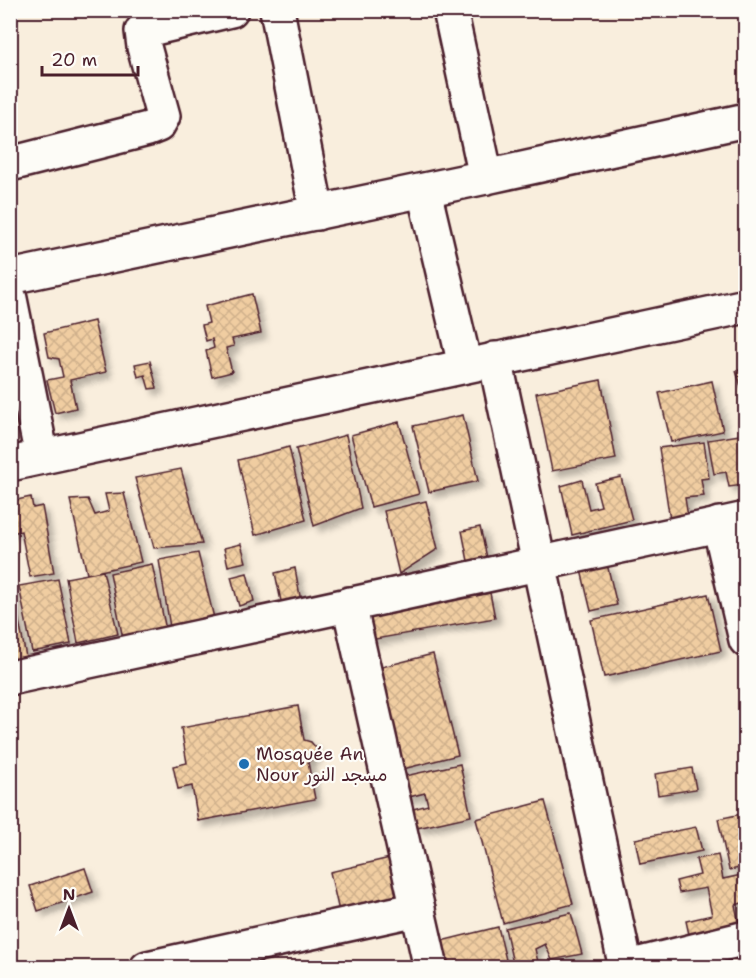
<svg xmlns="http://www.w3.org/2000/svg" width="756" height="978" font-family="'Shantell Sans','Playpen Sans Arabic',sans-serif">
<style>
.building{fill:url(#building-cross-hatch);stroke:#4a1f2b;stroke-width:1.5;filter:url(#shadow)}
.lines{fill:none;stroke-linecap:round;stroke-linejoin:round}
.minor-casing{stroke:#4a1f2b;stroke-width:38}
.minor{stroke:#fdfcf7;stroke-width:33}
.poi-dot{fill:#1f6fb2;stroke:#fdfcf7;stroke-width:2}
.labels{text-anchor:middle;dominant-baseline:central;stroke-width:4.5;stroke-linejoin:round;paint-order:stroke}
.poi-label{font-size:18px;fill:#4a1f2b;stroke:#fdfcf7;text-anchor:start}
</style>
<defs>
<pattern id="building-cross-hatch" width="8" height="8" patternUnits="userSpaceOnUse" patternTransform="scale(1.5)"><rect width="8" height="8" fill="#f0cda1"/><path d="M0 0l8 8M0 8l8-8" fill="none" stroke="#cfb08b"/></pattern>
<filter id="shadow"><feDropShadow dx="5.5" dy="5.5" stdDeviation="3" flood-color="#0004"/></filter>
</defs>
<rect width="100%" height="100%" fill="#f9eedd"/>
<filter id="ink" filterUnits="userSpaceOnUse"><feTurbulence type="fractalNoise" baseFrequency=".0167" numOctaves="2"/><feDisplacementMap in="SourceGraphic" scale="12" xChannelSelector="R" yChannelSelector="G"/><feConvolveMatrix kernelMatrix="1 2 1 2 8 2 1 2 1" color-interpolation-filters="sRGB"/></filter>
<g filter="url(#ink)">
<g class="building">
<polygon points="252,294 261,333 232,339 234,346 226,348 232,372 212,377 206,351 214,348 212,339 206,341 202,325 209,323 205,306"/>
<polygon points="94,321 106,372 70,380 76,408 55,413 47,380 63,377 59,359 49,357 44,333"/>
<polygon points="150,361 157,388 149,389 145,375 138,377 135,364"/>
<polygon points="746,368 746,402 736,371"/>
<polygon points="601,380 616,459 552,471 536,393"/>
<polygon points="712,381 723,431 671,442 659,393"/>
<polygon points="463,415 478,481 429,492 413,426"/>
<polygon points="399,422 419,494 371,507 351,435"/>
<polygon points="746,434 746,500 743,485 729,487 726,472 714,474 708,440"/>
<polygon points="346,435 361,508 314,526 296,449"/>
<polygon points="704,442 709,478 701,479 704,496 685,498 688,517 670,520 659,448"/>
<polygon points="289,447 306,520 255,535 238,460"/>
<polygon points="181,469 202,544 154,548 135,478"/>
<polygon points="621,477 632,520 572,535 561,486 582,480 589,509 601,506 595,483"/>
<polygon points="124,493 141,562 87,574 70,500 88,499 95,515 109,511 105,494"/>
<polygon points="31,497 33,508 42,506 54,573 30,577 21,531 10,533 10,512 14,512 12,501"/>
<polygon points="426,501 438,549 399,574 384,511"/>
<polygon points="480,527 488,562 469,566 462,531"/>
<polygon points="241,544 246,562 228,566 224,548"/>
<polygon points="198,553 214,618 170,627 159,560"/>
<polygon points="152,564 166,630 123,639 110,573"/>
<polygon points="607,564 617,605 591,611 581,570"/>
<polygon points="295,568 301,602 282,606 275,573"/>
<polygon points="103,571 118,634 78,643 66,578"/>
<polygon points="247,573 254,601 239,606 231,577"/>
<polygon points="58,579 71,644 32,652 19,586"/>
<polygon points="10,585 12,585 26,657 10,660"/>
<polygon points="490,593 495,618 370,640 365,615"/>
<polygon points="708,594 721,651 604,677 591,620"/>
<polygon points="433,654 458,755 399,770 374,669"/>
<polygon points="298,706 304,740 311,742 316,748 314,758 308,762 315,799 198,821 192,786 178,789 173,766 187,763 181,728"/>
<polygon points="460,764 471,816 417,828 413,809 428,805 425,793 405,798 400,777"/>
<polygon points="692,768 696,789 658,795 655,774"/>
<polygon points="545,801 573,904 503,923 476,819"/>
<polygon points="746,813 746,867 729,870 718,819"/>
<polygon points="696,827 702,851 640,864 635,839"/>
<polygon points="718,855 723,879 746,874 746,902 735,905 740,928 690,939 686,921 712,915 706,888 679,893 676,881 700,875 696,859"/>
<polygon points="390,858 400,907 341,920 330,872"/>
<polygon points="85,868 93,892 38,911 30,886"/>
<polygon points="571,913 582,954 552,960 545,944 535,949 538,962 514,968 505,928"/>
<polygon points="498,927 508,968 447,968 441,941"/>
</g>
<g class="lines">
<g class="minor-casing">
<g id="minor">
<polyline points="277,10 317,213"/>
<polyline points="450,10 486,177"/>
<polyline points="10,164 148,129 158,125 163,116 144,47 142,31 231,10"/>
<polyline points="424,191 465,365"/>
<polyline points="10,277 486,177 746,120"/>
<polyline points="10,299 42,457"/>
<polyline points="495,359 626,968"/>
<polyline points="10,464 746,306"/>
<polyline points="719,524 746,640"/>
<polyline points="349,604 431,968"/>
<polyline points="10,678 746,519"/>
<polyline points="147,968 418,909"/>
<polyline points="624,968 746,938"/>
</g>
</g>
<use href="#minor" class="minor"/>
</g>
</g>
<circle class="poi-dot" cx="244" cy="764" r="6"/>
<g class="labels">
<g class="poi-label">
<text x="256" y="754">Mosquée An<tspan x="256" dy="21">Nour مسجد النور</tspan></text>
</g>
</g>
<rect width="756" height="978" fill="none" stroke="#fdfcf7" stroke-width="36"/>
<rect x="18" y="18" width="720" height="942" fill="none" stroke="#4a1f2b" stroke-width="2" filter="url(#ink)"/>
<g transform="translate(69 909)" stroke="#fdfcf7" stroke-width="4.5" paint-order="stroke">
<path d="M0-4.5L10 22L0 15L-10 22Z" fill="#4a1f2b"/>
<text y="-9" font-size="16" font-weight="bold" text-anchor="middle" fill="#4a1f2b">N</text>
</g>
<path d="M42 66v9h96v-9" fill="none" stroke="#4a1f2b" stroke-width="3"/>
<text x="51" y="66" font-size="18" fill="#4a1f2b" stroke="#fdfcf7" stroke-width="4.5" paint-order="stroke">20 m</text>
</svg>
